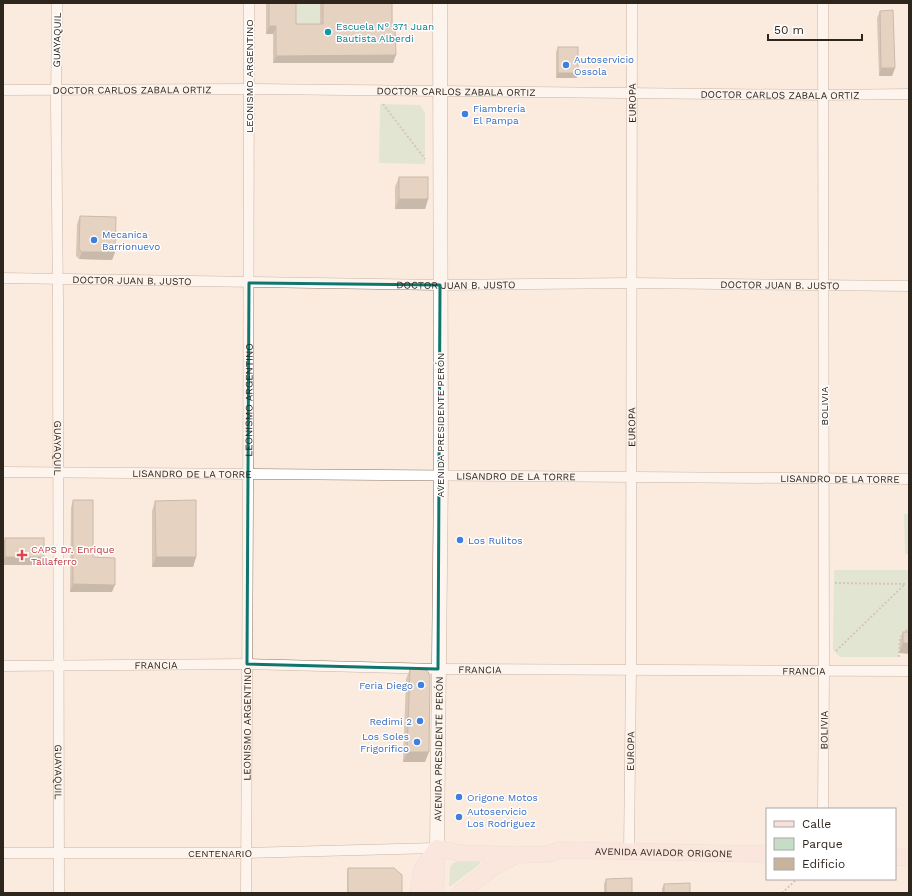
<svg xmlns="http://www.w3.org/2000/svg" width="912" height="896" font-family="'Work Sans',sans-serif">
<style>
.green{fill:#c6ddc5}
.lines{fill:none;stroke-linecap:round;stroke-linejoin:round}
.street-casing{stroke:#8b7561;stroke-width:11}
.secondary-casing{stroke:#8b7561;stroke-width:15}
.primary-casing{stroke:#d5d3d2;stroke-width:17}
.path{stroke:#a79a8f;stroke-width:2;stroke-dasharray:2 2;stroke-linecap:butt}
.street{stroke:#fff;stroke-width:10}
.secondary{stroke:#fff;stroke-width:14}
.primary{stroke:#f9e0db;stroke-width:16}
.wall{fill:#ae9a86}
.shaded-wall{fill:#8d7d6d}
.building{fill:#cab39c;stroke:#8d7d6d}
.marked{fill:none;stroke:#0f766e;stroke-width:3;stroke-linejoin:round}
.culture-dot{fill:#0f9aa8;stroke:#fff;stroke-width:1.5}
.shop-dot{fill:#3f7fe0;stroke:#fff;stroke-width:1.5}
.health-dot{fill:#e0444e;stroke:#fff;stroke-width:1.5}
.labels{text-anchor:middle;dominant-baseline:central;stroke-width:3;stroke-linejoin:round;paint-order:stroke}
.culture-label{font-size:10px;fill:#0d838f;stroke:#fff;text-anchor:start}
.street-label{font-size:10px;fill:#2e251d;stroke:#fff}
.shop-label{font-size:10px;fill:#366cbe;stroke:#fff;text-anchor:start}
.health-label{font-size:10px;fill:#be3a42;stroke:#fff;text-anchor:start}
</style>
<rect width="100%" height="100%" fill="#fbebde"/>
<g class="green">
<rect x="293" y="3" width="27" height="28"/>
<polygon points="380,104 420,105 425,113 425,164 379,163"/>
<polygon points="904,514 909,514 909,554 905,554"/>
<polygon points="834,570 909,570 909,642 900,642 899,657 840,657 833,650"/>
<polygon points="459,861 478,861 480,862 479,865 451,886 449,886 450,867 453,863"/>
</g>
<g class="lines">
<g class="street-casing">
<g id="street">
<path id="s1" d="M57,3L56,104L58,300L59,893"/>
<path id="s2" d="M3,90L249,89L823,95L909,94"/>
<path id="s3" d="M3,278L440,285L632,283L909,286"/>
<path id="s4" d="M3,472L909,479"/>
<path id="s5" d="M3,666L247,664L438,669L909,671"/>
<path id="s6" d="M823,809L824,671L823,3"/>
<path id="s7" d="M629,851L631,669L632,3"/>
<path id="s8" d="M3,853H246L437,848"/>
<path id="s9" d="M246,893C247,596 250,300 249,3"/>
</g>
</g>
<g class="secondary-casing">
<g id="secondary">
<path id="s10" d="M437,848L441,475L440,3"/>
</g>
</g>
<g class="primary-casing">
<g id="primary">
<path id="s11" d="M437,848L459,853L518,855L548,854L559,850L767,854"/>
<polyline points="895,857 909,858"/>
<polyline points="418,893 422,869 437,848"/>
<polyline points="435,893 437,849"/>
<polyline points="460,893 492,868 515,856"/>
</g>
</g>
<g class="path">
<polyline points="383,104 425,159"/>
<polyline points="835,583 905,584 836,651"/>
<polyline points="899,657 900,638 909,627"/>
<polyline points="782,893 797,879"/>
</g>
<use href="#street" class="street"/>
<use href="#secondary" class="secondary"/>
<use href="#primary" class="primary"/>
</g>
<g class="wall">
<polygon points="266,3 296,3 296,24 320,24 320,3 392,3 393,63 273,63 273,34 266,34"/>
<polygon points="880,11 895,68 892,76 879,76 877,18"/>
<polygon points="558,47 578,73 577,78 556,78 556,52"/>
<polygon points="399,177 428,199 425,209 395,209 395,187"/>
<polygon points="80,216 115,252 112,260 79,259 76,256 77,224"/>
<polygon points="73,500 93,557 112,592 70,592 71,508"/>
<polygon points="155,501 196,557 193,567 152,567 152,511"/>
<polygon points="5,538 44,557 42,565 3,565 3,544"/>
<polygon points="903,632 909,632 899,653 900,642"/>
<polygon points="410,669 425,762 403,762 406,679"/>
<polygon points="348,868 402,893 347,893 347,870"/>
<polygon points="606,879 632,893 604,893 604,884"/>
<polygon points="664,884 690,893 662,893 662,889"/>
</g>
<g class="shaded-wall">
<polygon points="269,26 276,26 273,34 266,34"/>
<polygon points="396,55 393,63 273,63 276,56"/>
<polygon points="881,68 895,68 892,76 879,76"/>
<polygon points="558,73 578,73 577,78 556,78"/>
<polygon points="399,199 428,199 425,209 395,209"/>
<polygon points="82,252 115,252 112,260 79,259"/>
<polygon points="5,557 44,557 42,565 3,565 3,563"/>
<polygon points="156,557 196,557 193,567 152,567"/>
<polygon points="73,584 115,585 112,592 70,592"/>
<polygon points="903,643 909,643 909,654 899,653"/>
<polygon points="407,752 429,752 425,762 403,762"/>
</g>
<g class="building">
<polygon points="269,3 296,3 296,24 323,24 323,3 392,3 392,26 395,26 396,55 276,56 276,26 269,26"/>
<polygon points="893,10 895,68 881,68 880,11"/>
<rect x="558" y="47" width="20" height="26"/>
<rect x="399" y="177" width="29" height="22"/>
<polygon points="80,216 116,217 115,252 82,252 79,249"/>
<polygon points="73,500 93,500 93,557 115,558 115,585 73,584"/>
<polygon points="196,500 196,557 156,557 155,501"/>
<rect x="5" y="538" width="39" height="19"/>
<rect x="903" y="632" width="6" height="11"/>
<polygon points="410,669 427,670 430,676 429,752 407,752"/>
<polygon points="348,868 394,868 402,875 402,893 348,893"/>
<polygon points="632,878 632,893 606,893 606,879"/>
<polygon points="690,883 690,893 664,893 664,884"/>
</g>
<path d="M0 0H912V896H0ZM249,283L440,285L438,669L247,664Z" fill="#fbebde" fill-opacity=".55" fill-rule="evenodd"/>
<path class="marked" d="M249,283L440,285L438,669L247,664Z"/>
<circle class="culture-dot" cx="328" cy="32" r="4"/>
<g class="shop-dot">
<circle cx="566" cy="65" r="4"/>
<circle cx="465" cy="114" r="4"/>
<circle cx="94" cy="240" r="4"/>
<circle cx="460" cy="540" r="4"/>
<circle cx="421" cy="685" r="4"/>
<circle cx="420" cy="721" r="4"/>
<circle cx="417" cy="742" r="4"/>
<circle cx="459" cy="797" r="4"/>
<circle cx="459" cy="817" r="4"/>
</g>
<path class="health-dot" d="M20 549h4v4h4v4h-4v4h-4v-4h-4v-4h4z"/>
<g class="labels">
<g class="culture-label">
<text x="336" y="26">Escuela N° 371 Juan<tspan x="336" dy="12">Bautista Alberdi</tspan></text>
</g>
<g class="street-label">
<text transform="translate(57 40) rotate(-89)">GUAYAQUIL</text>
<text transform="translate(249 76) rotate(-90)">LEONISMO ARGENTINO</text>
<text stroke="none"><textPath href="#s2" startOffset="129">DOCTOR CARLOS ZABALA ORTIZ</textPath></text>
<text stroke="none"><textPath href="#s2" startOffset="453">DOCTOR CARLOS ZABALA ORTIZ</textPath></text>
<text stroke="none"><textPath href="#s2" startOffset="777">DOCTOR CARLOS ZABALA ORTIZ</textPath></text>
<text stroke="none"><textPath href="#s7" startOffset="748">EUROPA</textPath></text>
<text stroke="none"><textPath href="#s3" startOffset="129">DOCTOR JUAN B. JUSTO</textPath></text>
<text stroke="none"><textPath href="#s3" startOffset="453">DOCTOR JUAN B. JUSTO</textPath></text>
<text stroke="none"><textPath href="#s3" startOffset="777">DOCTOR JUAN B. JUSTO</textPath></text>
<text stroke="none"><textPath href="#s9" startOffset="493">LEONISMO ARGENTINO</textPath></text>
<text transform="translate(824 406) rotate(-90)">BOLIVIA</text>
<text transform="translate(440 425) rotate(-90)">AVENIDA PRESIDENTE PERÓN</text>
<text stroke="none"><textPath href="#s7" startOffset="424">EUROPA</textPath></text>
<text stroke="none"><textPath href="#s1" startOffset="445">GUAYAQUIL</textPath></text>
<text stroke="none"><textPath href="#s4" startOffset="189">LISANDRO DE LA TORRE</textPath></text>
<text stroke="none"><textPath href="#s4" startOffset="513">LISANDRO DE LA TORRE</textPath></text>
<text stroke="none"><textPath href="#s4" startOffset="837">LISANDRO DE LA TORRE</textPath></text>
<text stroke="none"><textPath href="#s5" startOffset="153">FRANCIA</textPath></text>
<text stroke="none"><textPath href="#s5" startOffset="477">FRANCIA</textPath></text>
<text stroke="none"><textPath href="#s5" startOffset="801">FRANCIA</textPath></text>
<text stroke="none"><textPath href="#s9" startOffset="169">LEONISMO ARGENTINO</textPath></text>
<text stroke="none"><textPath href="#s6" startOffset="79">BOLIVIA</textPath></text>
<text stroke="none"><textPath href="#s10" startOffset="99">AVENIDA PRESIDENTE PERÓN</textPath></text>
<text stroke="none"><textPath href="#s7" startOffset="100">EUROPA</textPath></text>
<text stroke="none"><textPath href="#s1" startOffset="769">GUAYAQUIL</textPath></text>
<text stroke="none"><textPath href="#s11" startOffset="228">AVENIDA AVIADOR ORIGONE</textPath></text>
<text stroke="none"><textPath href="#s8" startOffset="217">CENTENARIO</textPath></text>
</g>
<g class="shop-label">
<text x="574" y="59">Autoservicio<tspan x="574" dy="12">Ossola</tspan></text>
<text x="473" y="108">Fiambrería<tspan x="473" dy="12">El Pampa</tspan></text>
<text x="102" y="234">Mecanica<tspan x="102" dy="12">Barrionuevo</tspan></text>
<text x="468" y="540">Los Rulitos</text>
<text x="413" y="685" text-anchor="end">Feria Diego</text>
<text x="412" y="721" text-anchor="end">Redimi 2</text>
<text x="409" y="736" text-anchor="end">Los Soles<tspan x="409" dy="12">Frigorifico</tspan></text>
<text x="467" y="797">Origone Motos</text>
<text x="467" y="811">Autoservicio<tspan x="467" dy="12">Los Rodriguez</tspan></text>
</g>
<g class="health-label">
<text x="31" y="549">CAPS Dr. Enrique<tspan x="31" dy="12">Tallaferro</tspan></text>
</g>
</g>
<rect width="912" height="896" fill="none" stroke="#2e251d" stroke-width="8"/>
<rect x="766" y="808" width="130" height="72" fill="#ffffff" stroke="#aba8a5"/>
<rect x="774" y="821" width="20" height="6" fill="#f9e0db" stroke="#aba8a5"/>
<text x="802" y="828" font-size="12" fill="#2e251d">Calle</text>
<rect x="774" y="838" width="20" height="12" fill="#c6ddc5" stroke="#aba8a5"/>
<text x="802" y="848" font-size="12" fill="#2e251d">Parque</text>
<rect x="774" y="858" width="20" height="12" fill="#cab39c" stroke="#aba8a5"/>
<text x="802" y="868" font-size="12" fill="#2e251d">Edificio</text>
<path d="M768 34v6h94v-6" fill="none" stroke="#2e251d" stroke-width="2"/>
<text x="774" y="34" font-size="12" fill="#2e251d" stroke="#ffffff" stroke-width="3" paint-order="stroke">50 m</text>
</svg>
